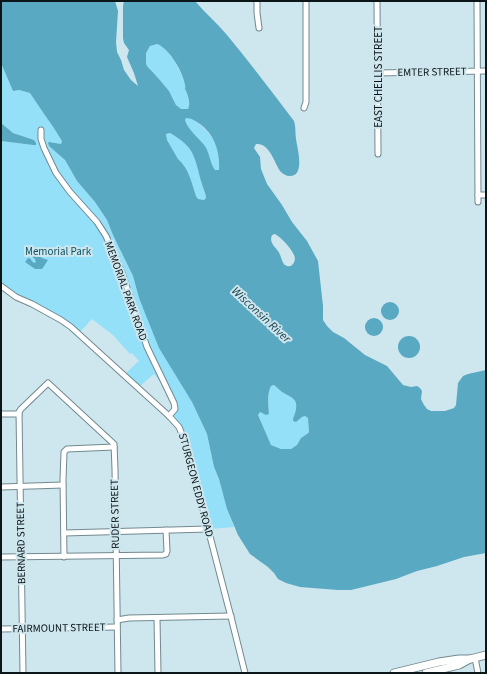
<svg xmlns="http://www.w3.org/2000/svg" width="487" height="674" font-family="'Source Sans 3',sans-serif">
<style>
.green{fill:#94e0f9}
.water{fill:#58a9c1;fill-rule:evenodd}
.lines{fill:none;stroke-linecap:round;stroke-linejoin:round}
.minor-casing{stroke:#738990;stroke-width:7}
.major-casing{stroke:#738990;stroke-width:9}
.minor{stroke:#fff;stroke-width:5}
.major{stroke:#fff;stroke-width:7}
.labels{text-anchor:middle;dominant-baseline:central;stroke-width:4;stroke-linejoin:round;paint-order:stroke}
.street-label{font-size:11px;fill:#0c1517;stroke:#cee6ee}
.park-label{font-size:11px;fill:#0c5364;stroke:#cee6ee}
.water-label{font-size:12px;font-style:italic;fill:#1c414d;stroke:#cee6ee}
</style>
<rect width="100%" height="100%" fill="#cee6ee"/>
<g class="green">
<path d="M157,44C169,48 182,72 185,85C186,89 184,87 186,91C188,96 191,103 188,109H181L176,105L169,91L159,79L147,66L146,63V53L150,46Z"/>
<path d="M1,63L13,91L19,90L30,93C40,109 52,124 62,141L61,144L49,142L48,143L49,146L65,160L77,181L95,202L107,220L113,235L133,276L139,298L192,402L207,434L214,467L219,479L227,509L234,527L210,529L186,436L181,426L169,410L172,408C172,396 161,383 154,374L140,386L126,373L139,361L132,353L130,354L113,335L92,319L80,332L64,319L19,296L1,283V141L33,145L36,143L34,140L13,133L1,123Z"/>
<path d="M186,118H191C212,133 220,143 219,170H215C210,163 210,154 205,146C199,138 188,130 185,120Z"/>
<path d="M170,133C196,148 194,156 202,183C203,189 206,193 206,198L204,200L198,199L196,196C192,184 189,168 178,159L167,140L166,134Z"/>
<path d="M274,385C277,387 279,390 282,392C288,396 298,398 296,408C296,413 293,416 293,421L296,422L302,417L305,416L308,418L309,431L307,434L301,438L297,445L291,449H281L271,445L258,415L260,412L269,414C268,404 267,395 271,386Z"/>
</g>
<g class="water">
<path d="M1,1H115L118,11L116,42L117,52L121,60L124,70L131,80L138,86L134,73L127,57L129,50L124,43L123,38V6L124,1H195C205,13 217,23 227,35C250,63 272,92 294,121C296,127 295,133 296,139C297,147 306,177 289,176C287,176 283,174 281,172C275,165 270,142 256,144L254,148L260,157L261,169L267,184L282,205L292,222L307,241L318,261L323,306V320L327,326L333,332L344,338L365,355L387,366L403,385L411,387L417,386L420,388L422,391L421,399L424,405L427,409L431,411H445L454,408L456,405L458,383L463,376L468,374L486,370V553L464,557L437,566L417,571L396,579L351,590H338L300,587L286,583L278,579L274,573L268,567L250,554L238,535L227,509L219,479L214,467L207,434L192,402L159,348L139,298L133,276L113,235L107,220L95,202L77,181L65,160L49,146L48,143L49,142L61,144L62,141C52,124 40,109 30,93L19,90L13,91L1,63ZM157,44C169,48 183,72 185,85C186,89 184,87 186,91C188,96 191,103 188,109H181L176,105L169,91L159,79L147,66L146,63V53L150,46ZM186,118C192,118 195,121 200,124C215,135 220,152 219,170H215C210,163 210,154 205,146C199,138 188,130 185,120ZM170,133C196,148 194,157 202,184C203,189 206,193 206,198L204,200L198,199L196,196C192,184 189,168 178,159L167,140L166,134ZM275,234C283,239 290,247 294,255C297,260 292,270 285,265C282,263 281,255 278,251C274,246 269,242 272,235ZM274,385C277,387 279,390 282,392C288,396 298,398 296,408C296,413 293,416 293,421L296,422L302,417L305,416L308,418L309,432L307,434L301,438L297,445L291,449H281L271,445L258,415L260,412L266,415L269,414C268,404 267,394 271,386Z"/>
<polygon points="1,123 13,133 34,140 36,143 36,145 33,145 1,141"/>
<polygon points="33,251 42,258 48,260 42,269 35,269 25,262 28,258 31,259 31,260 34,263 36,262 35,260 35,259 30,255"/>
<circle cx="390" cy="311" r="9"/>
<circle cx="374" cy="327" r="9"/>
<circle cx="409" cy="347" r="11"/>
</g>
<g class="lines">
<g class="minor-casing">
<g id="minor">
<polyline points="257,1 257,13 259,28"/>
<polyline points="377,1 378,154"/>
<polyline points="477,1 478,202"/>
<polyline points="377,73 486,71"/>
<polyline points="304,108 306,102 306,1"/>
<polyline points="41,130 41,139 44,148 56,173 70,192 97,222 106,236 122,273 147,347 174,403 175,409 169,416"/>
<polyline points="478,195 486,195"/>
<polyline points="1,286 16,297 32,304 61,320 71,327 169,416 179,427 186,444 232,621 245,673"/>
<polyline points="1,414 19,414"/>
<polyline points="1,487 63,485"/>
<polyline points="64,533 208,529"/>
<polyline points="1,557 163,555 166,554 167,551 166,530"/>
<polyline points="64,557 63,480 64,452 67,449 114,447"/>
<polyline points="157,618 158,673"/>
<polyline points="117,620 129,618 231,616"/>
<polyline points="1,629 117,627"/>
<polyline points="475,658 478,673"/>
<polyline points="23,673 19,412 21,409 48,383 114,444 115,469 118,673"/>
</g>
</g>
<g class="major-casing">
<g id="major">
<polyline points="394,673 439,662 459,659 470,659 486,655"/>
<polyline points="426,673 459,665 470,659"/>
</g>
</g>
<use href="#minor" class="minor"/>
<use href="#major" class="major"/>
</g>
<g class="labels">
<g class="street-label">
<text transform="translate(432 72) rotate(-1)">EMTER STREET</text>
<text transform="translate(378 77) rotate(-90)">EAST CHELLIS STREET</text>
<text transform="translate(126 291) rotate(70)">MEMORIAL PARK ROAD</text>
<text transform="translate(196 485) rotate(75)">STURGEON EDDY ROAD</text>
<text transform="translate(115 514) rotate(-91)">RUDER STREET</text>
<text transform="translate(21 543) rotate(-91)">BERNARD STREET</text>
<text transform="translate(59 628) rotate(-1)">FAIRMOUNT STREET</text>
</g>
<g class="park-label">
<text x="58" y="251">Memorial Park</text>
</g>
<g class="water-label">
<text transform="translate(261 315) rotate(43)">Wisconsin River</text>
</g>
</g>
<rect width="487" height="674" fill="none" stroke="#0c1517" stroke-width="4"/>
</svg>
